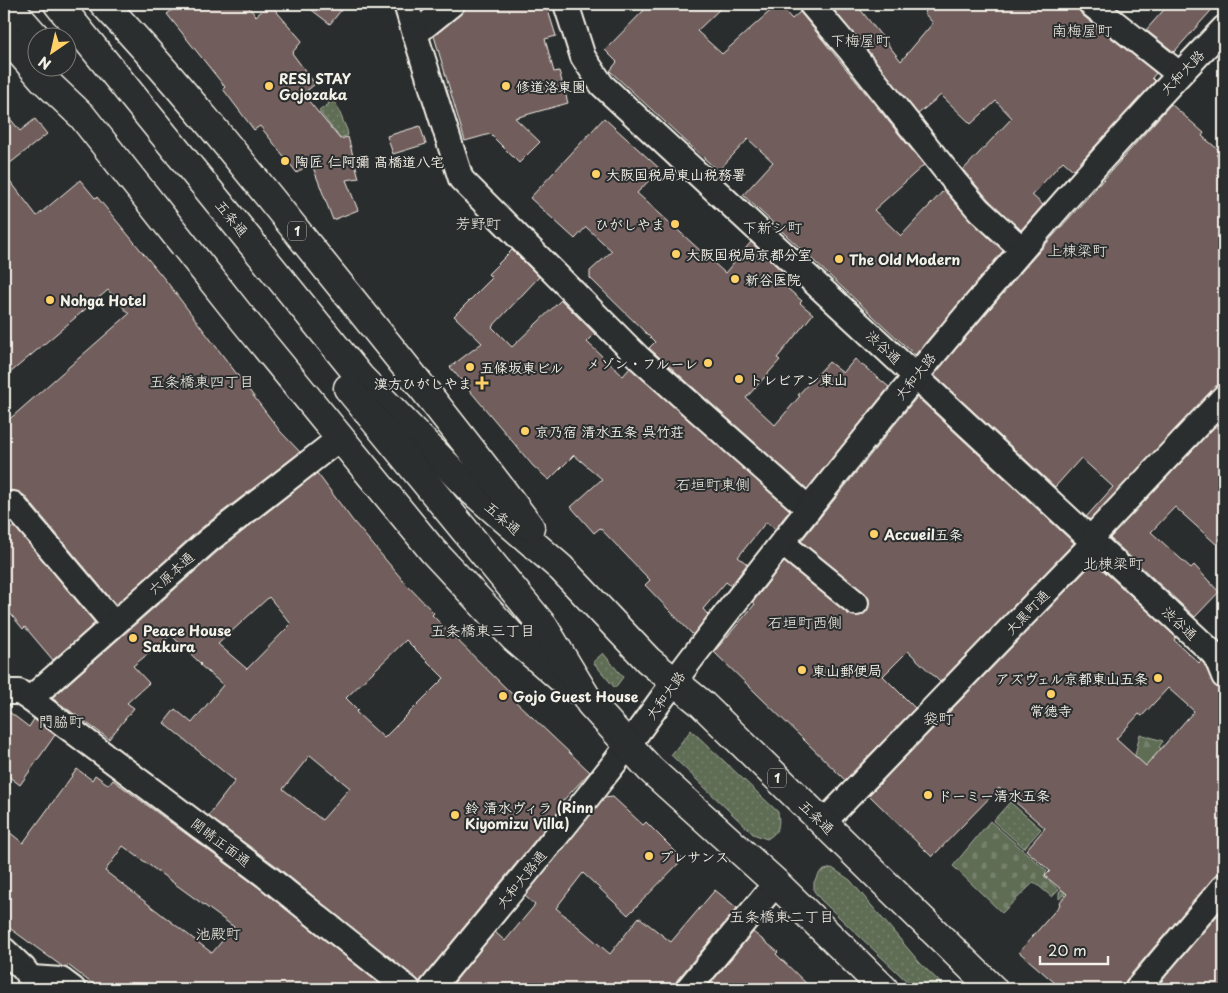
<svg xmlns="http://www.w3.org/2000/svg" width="1228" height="993" font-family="'Playpen Sans','Klee One',sans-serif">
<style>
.green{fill:url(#green-dots);stroke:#a9af9e}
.forest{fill:url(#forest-firs);stroke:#a9af9e}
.cemetery{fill:url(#cemetery-stones);stroke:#a9af9e}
.building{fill:#705d5c;stroke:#f4f1e8;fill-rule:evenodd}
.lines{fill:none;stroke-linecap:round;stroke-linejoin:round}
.minor-casing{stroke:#f4f1e8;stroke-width:28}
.highway-casing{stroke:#f4f1e8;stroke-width:31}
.minor{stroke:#2a2d2e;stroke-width:24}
.highway{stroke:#2a2d2e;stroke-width:28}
.poi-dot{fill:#ffd166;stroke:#2a2d2e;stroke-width:2}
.labels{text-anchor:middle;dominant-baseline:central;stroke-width:4;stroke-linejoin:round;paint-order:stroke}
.shield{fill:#2a2d2e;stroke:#b7b6b0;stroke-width:1}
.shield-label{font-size:12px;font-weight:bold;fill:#f4f1e8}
.street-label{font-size:14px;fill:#f4f1e8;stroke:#2a2d2e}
.poi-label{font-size:14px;font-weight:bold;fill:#f4f1e8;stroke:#2a2d2e;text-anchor:start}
.neighbourhood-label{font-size:15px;fill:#f4f1e8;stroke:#2a2d2e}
</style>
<defs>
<pattern id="green-dots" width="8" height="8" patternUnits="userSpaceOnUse" patternTransform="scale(1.25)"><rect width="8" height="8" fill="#5e6d55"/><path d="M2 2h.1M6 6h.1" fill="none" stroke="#76826d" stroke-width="1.8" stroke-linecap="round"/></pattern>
<pattern id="forest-firs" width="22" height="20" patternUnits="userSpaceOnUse" patternTransform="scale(1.25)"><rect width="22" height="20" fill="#5e6d55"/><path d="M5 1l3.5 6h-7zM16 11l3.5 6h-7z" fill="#76826d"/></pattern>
<pattern id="cemetery-stones" width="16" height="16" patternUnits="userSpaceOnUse" patternTransform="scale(1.25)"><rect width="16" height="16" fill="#5e6d55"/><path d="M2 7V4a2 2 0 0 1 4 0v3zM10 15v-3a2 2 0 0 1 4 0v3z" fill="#76826d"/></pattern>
</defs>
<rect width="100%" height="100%" fill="#2a2d2e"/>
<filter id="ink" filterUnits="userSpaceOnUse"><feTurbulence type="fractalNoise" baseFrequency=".02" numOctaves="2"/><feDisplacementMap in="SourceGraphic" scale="10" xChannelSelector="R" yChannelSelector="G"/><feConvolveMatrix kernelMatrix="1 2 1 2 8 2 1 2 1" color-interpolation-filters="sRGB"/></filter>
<g filter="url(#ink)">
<g class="green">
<polygon points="333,97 347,130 348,135 340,138 319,111 329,104 327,100"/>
<polygon points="603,653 623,677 615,688 593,662"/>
<path d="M691,730L778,812C780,825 779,832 767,839L753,834L671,755Z"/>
<polygon points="1010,802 1041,829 1024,848 993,821"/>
<polygon points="832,868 850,880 920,963 947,989 915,989 821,900 814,891 814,882 821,871"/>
</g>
<polygon class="forest" points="1140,734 1163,741 1159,747 1169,754 1071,888 1059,899 1059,892 1078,872 1130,776"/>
<polygon class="cemetery" points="990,821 1047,871 1044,876 1059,890 1052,897 1034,882 1002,913 953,866"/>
<g class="building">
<polygon points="180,4 246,4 256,16 270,4 302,41 292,53 315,84 303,94 340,139 348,137 359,178 346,180 358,210 333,220 311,162 297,173 260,126 254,130 223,89 225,87 167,14"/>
<polygon points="304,4 346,4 330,24"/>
<polygon points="465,4 546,4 556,36 545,39 554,72 559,71 568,103 515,118 540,142 519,163 490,134 465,141 434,36 461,14"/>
<polygon points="650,4 725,4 697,31 722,54 778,4 792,19 800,12 924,165 874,210 901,236 944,190 970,220 1003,251 915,355 743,195 773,162 748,139 718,171 610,71 617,62 605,50"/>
<polygon points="829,4 856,4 901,61 933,23 924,13 932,4 1078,4 1082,15 1156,73 1152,78 1155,81 1073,170 1063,161 1032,195 1043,205 1021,230 989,200 963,170 1012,118 996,101 971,124 941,95 918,114"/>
<polygon points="1169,4 1217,4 1174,52 1146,30"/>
<polygon points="1171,104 1204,133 1202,136 1220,151 1216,155 1224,162 1224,384 1214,388 1090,520 1086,517 1113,487 1081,458 1055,487 934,375 1029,263"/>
<polygon points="4,111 20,131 35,119 47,134 4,168"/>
<polygon points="604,118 660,169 637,193 725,273 751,242 784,273 778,280 802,301 800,303 813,314 777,358 780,360 746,398 775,425 800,396 798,395 829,362 843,373 855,359 889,387 807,489 649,348 655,342 590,278 590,271 612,251 586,227 575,239 530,198"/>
<polygon points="420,126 426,144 393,154 387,136"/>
<polygon points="4,173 37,216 80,180 95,198 97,197 167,282 280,431 300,452 200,529 116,605 24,495 11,490 4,494 4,424 129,314 108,290 4,378"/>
<polygon points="512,250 539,277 492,327 512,347 561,300 595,334 587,342 623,376 630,368 790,510 775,529 766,522 738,557 747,564 731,586 726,582 703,609 708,615 693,635 645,585 650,580 600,528 594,533 571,507 602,479 574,455 549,480 533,466 450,367 482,343 454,316 492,278 488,274"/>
<polygon points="917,397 1074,543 940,682 908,651 883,676 915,708 845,780 714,652 755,604 753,602 784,562 848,614 860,616 867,611 869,599 865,593 801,541"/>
<polygon points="1224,417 1224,534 1216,544 1175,507 1151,532 1191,568 1194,565 1219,592 1195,617 1110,538"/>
<path d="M317,473L353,521L406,584L434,613L432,615L516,698L514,700L590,772L557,807L563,806L419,982L275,865L208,816L235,781L164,723L175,709L192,723L223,685L200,665L201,664L171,635L133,666L149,683L127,703L134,708L109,739L52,698L218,551ZM269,597L291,624L247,669L218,644ZM406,640L444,678L384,738L356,712L358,710L346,698ZM310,755L350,788L322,820L283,789Z"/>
<polygon points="14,526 95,623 53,660 25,627 23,629 4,606 4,535"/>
<path d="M1094,562L1176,637L1174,640L1199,663L1201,660L1204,664L1215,686L1224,689V873L1214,877L1126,980L1124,989H1062L1019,952L1060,905L1059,903L1067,894L1045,876L1050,871L1026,850L1045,828L999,788L932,857L869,795ZM1168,688L1194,711L1146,766L1116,739L1139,714L1142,716Z"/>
<polygon points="4,708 29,727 34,719 55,735 20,785 4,773 7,769 4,766"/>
<path d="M77,769L92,780L95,775L109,785L113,780L258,887L386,989H99L68,965L63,967L4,924V828L23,843ZM123,846L234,927L212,953L105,871Z"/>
<polygon points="613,797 643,825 646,822 683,859 628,915 583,873 556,908 610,954 639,917 671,942 715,890 737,908 677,980 675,989 449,989 495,932 505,941 535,905 525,896 604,798"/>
<polygon points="1222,910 1224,911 1224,989 1155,989"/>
<polygon points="753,932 778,952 776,954 812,989 706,989"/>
</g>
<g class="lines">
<g class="minor-casing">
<g id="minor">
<polyline points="406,4 415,34 452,4"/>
<polyline points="566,4 583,57 602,85 1216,656 1224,676"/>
<polyline points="811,4 850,50 955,182 979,210 1022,249"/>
<polyline points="1091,4 1179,74"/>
<polyline points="415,34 461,179 639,358 809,509"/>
<polyline points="13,504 114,624"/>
<polyline points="782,543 856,603"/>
<polyline points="4,692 19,692 30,699 266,876 408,989"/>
<polyline points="30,699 209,540 340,438"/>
<polyline points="823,823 1094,542 1094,535 1224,397"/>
<polyline points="4,950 23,968 39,989"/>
<polyline points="32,978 61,980 73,989"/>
<path d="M431,989C489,918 548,848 605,775C638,734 666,691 698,650C865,435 1035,223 1224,28"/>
<polyline points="688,989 776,883"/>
<polyline points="1137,989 1224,886"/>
</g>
</g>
<g class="highway-casing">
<g id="highway">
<polyline points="7,4 38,39"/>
<polyline points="58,4 360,377 469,488 561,568 648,660 702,704 993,989"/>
<path d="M104,4C185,90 258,183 332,275C399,358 466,441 530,527"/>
<polyline points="4,34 43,79 82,116 238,313 432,550 514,638 572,688"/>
<polyline points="348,388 544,627 590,703 650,769 776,883 884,989"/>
</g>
</g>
<use href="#minor" class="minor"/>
<use href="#highway" class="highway"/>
</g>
</g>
<g class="poi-dot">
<circle cx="269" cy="86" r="5"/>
<circle cx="506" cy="86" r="5"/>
<circle cx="285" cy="161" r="5"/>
<circle cx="596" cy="174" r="5"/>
<circle cx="675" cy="224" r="5"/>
<circle cx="676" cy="254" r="5"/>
<circle cx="839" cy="259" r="5"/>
<circle cx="735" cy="279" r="5"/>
<circle cx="50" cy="300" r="5"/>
<circle cx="708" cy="363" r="5"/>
<circle cx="470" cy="367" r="5"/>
<circle cx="739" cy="379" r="5"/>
<path d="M479.5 375.5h5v5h5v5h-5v5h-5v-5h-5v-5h5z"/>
<circle cx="525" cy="431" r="5"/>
<circle cx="874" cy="534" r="5"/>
<circle cx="133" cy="638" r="5"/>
<circle cx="802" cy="670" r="5"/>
<circle cx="1158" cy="678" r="5"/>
<circle cx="1051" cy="694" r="5"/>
<circle cx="503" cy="696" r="5"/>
<circle cx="928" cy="795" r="5"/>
<circle cx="455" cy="815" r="5"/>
<circle cx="649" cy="856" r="5"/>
</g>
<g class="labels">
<g class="shield">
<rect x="288" y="221.5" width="18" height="19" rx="4"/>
<rect x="768" y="768.5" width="18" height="19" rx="4"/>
</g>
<g class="shield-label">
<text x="297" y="231">1</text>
<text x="777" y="778">1</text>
</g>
<g class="street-label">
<text transform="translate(1182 72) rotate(-46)">大和大路</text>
<text transform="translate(232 218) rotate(51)">五条通</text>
<text transform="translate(884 347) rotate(43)">渋谷通</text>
<text transform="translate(915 376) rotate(-51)">大和大路</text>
<text transform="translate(503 518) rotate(41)">五条通</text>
<text transform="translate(171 573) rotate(-42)">六原本通</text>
<text transform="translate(1027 612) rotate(-46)">大黒町通</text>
<text transform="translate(1180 623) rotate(43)">渋谷通</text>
<text transform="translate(665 695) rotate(-54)">大和大路</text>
<text transform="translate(817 817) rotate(44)">五条通</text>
<text transform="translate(221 842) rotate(37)">開睛正面通</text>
<text transform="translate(521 879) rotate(-51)">大和大路通</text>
</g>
<g class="poi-label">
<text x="279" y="78">RESI STAY<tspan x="279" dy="16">Gojozaka</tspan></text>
<text x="516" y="86">修道洛東園</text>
<text x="295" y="161">陶匠 仁阿彌 髙橋道八宅</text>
<text x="606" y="174">大阪国税局東山税務署</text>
<text x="665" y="224" text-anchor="end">ひがしやま</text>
<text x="686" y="254">大阪国税局京都分室</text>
<text x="849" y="259">The Old Modern</text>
<text x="745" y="279">新谷医院</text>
<text x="60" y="300">Nohga Hotel</text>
<text x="698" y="363" text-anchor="end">メゾン・フルーレ</text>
<text x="480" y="367">五條坂東ビル</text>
<text x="749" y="379">トレビアン東山</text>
<text x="472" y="383" text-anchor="end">漢方ひがしやま</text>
<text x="535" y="431">京乃宿 清水五条 呉竹荘</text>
<text x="884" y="534">Accueil五条</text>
<text x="143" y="630">Peace House<tspan x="143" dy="16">Sakura</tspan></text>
<text x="812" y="670">東山郵便局</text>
<text x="1148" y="678" text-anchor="end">アズヴェル京都東山五条</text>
<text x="513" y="696">Gojo Guest House</text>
<text x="1051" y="710" text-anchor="middle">常徳寺</text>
<text x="938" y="795">ドーミー清水五条</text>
<text x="465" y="807">鈴 清水ヴィラ (Rinn<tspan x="465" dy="16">Kiyomizu Villa)</tspan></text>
<text x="659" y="856">プレサンス</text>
</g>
<g class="neighbourhood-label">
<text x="1082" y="29">南梅屋町</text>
<text x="860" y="39">下梅屋町</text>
<text x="478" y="222">芳野町</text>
<text x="772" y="226">下新シ町</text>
<text x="1077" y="249">上棟梁町</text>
<text x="202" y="380">五条橋東四丁目</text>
<text x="713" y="483">石垣町東側</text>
<text x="1113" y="562">北棟梁町</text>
<text x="805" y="621">石垣町西側</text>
<text x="483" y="629">五条橋東三丁目</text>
<text x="938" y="717">袋町</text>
<text x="61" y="720">門脇町</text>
<text x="782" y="915">五条橋東二丁目</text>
<text x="218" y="932">池殿町</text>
</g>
</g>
<rect width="1228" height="993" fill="none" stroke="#2a2d2e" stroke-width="20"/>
<rect x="10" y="10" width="1208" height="973" fill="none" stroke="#f4f1e8" stroke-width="2" filter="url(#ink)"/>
<g transform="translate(52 52) rotate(214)"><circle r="24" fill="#2a2d2e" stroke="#7b7b78"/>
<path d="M0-4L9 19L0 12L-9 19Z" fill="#ffd166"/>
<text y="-8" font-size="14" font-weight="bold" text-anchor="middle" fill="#f4f1e8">N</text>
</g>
<path d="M1040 956v8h68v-8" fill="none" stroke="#f4f1e8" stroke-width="2.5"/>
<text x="1048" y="956" font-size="15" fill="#f4f1e8" stroke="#2a2d2e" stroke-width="4" paint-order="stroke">20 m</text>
</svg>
